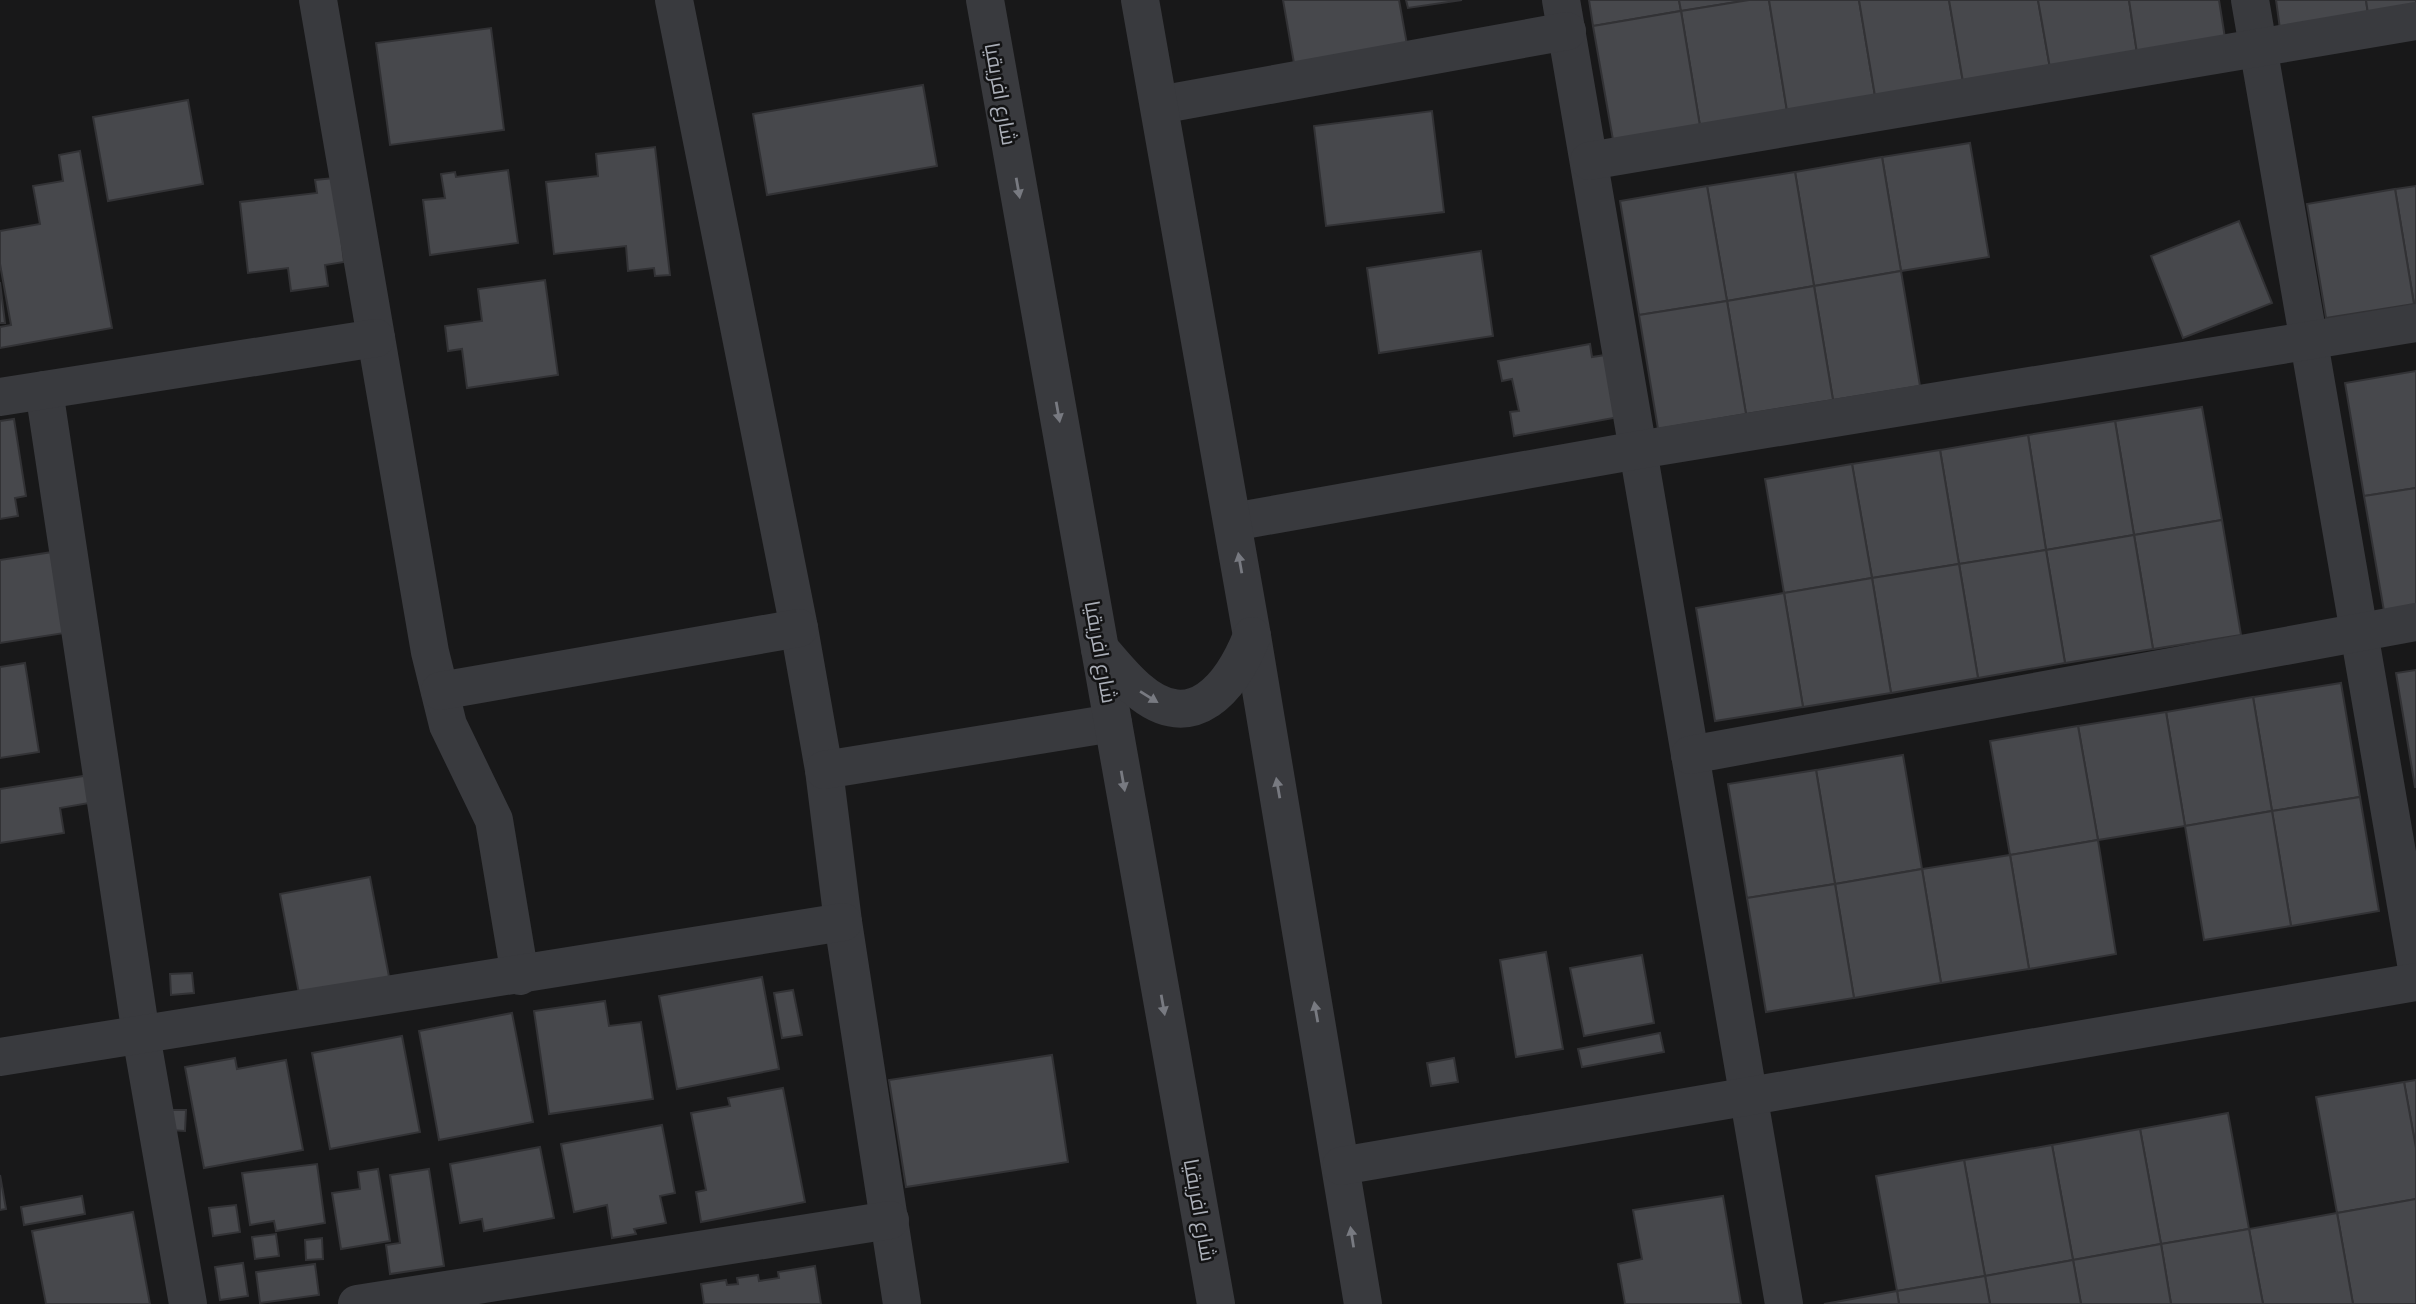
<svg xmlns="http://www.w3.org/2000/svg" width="2416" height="1304" font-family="'Space Grotesk',Cairo,sans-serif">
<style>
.building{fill:#47484c;stroke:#323235;stroke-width:2}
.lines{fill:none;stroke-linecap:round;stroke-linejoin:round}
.minor{stroke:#393a3e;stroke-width:38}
.tertiary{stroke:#393a3e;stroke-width:38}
.oneway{fill:#787a81}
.labels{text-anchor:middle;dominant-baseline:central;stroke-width:5;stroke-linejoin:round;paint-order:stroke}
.street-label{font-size:21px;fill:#abafb8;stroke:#131314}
</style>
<rect width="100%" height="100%" fill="#181819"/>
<g class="building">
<polygon points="1283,0 1399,0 1408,50 1295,69"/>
<polygon points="1406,0 1462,0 1408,8"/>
<polygon points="1589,0 1679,0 1681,11 1593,26"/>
<polygon points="1679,0 1749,0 1681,11"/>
<polygon points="1749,0 1769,0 1787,111 1700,126 1681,11"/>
<polygon points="1769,0 1859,0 1875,96 1787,111"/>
<polygon points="1859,0 1949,0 1963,82 1875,96"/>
<polygon points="1949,0 2038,0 2050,68 1963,82"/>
<polygon points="2038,0 2129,0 2137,53 2050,68"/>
<polygon points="2129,0 2219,0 2225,38 2137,53"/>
<polygon points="2276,0 2366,0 2368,14 2280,29"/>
<polygon points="2366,0 2416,0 2416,7 2368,14"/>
<polygon points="1681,11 1700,126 1613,140 1593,26"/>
<polygon points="491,28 504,130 390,145 376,43"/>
<polygon points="923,85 937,166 767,195 753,114"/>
<polygon points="188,100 203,184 108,201 93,117"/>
<polygon points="1432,111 1444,212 1326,226 1314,126"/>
<polygon points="1970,143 1989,257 1901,271 1882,157"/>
<polygon points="655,147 670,275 655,276 654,268 628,271 626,246 554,254 546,182 598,176 596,154"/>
<polygon points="80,151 112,328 0,348 0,327 11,325 0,264 0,231 40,224 33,186 63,181 59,155"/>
<polygon points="1882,157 1901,271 1814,286 1795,172"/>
<polygon points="508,170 518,243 430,255 423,200 445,198 441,174 455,172 456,177"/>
<polygon points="1795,172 1814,286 1727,301 1707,186"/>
<polygon points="334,178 344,262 325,265 328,286 291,291 288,268 248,273 240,202 317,193 315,180"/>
<polygon points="1707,186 1727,301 1639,315 1620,201"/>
<polygon points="2416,186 2416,303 2414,304 2395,189"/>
<polygon points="2395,189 2414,304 2326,318 2307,204"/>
<polygon points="2239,221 2272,303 2183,338 2151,256"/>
<polygon points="1481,251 1493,336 1379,353 1367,268"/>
<polygon points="1901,271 1920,386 1833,400 1814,286"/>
<polygon points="545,280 558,375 467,388 462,349 448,351 445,326 482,321 478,289"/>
<polygon points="0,282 5,323 0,323"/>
<polygon points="1814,286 1833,400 1746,414 1727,301"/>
<polygon points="1727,301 1746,414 1658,429 1639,315"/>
<polygon points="1590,344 1592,357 1618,353 1630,415 1514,436 1510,412 1519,411 1512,379 1502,381 1498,361"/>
<polygon points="2416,371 2416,488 2364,496 2345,383"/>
<polygon points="2202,407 2222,520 2134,535 2115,421"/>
<polygon points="14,419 26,496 15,498 18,516 0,519 0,421"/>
<polygon points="2115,421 2134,535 2046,550 2028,435"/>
<polygon points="2028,435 2046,550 1959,564 1940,450"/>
<polygon points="1940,450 1959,564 1872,578 1852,464"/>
<polygon points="1852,464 1872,578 1784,593 1765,479"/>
<polygon points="2416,488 2416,605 2384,611 2364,496"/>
<polygon points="2222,520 2241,635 2153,649 2134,535"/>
<polygon points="2134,535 2153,649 2065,663 2046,550"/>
<polygon points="2046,550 2065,663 1978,678 1959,564"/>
<polygon points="59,551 71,632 0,643 0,560"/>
<polygon points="1959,564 1978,678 1891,693 1872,578"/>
<polygon points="1872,578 1891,693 1803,707 1784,593"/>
<polygon points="1784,593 1803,707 1715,721 1696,608"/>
<polygon points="25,663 39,752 0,758 0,667"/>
<polygon points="2416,670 2416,787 2415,787 2396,673"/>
<polygon points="2341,683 2360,797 2272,811 2253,697"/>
<polygon points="2253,697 2272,811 2185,826 2166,712"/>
<polygon points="2166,712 2185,826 2098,840 2078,726"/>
<polygon points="2078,726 2098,840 2010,855 1990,741"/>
<polygon points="1903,755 1922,869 1835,884 1816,770"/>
<polygon points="1816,770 1835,884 1747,898 1728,784"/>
<polygon points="90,775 95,802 60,808 64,833 0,843 0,789"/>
<polygon points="2360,797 2379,911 2291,926 2272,811"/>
<polygon points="2272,811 2291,926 2204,940 2185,826"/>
<polygon points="2098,840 2116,954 2029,969 2010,855"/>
<polygon points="2010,855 2029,969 1941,983 1922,869"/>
<polygon points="1922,869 1941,983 1854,998 1835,884"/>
<polygon points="370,877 390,982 300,999 280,894"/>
<polygon points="1835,884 1854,998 1766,1012 1747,898"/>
<polygon points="1546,952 1563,1049 1516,1057 1500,960"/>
<polygon points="1642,955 1654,1023 1584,1036 1570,968"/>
<polygon points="192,973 194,993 171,995 170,974"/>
<polygon points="762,977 779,1069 677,1089 659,996"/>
<polygon points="793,990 802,1035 782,1038 774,993"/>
<polygon points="605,1001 609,1026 641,1022 653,1099 549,1114 534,1011"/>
<polygon points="512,1013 533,1122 439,1140 419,1031"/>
<polygon points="1660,1033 1664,1052 1582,1067 1578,1049"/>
<polygon points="402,1036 420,1132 330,1149 312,1053"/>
<polygon points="1052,1055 1068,1162 906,1187 889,1080"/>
<polygon points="235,1058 237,1069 286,1060 303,1150 204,1168 185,1067"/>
<polygon points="1454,1058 1458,1082 1431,1086 1427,1063"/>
<polygon points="2416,1080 2416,1148 2404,1082"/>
<polygon points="2404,1082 2416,1148 2416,1199 2337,1213 2316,1097"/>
<polygon points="783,1088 805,1202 701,1222 696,1192 706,1190 691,1113 730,1106 728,1098"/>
<polygon points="170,1110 186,1110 185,1131 169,1130"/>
<polygon points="2228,1113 2249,1229 2161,1244 2140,1129"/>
<polygon points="662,1125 675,1193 660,1196 666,1223 634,1229 636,1234 612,1238 607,1205 574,1212 561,1144"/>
<polygon points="2140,1129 2161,1244 2073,1260 2052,1145"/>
<polygon points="2052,1145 2073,1260 1985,1276 1964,1160"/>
<polygon points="540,1147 554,1218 484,1231 482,1219 460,1223 450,1164"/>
<polygon points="1964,1160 1985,1276 1897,1291 1876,1176"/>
<polygon points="317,1164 325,1223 276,1231 274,1221 250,1225 242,1173"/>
<polygon points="378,1169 390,1241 341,1249 332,1193 360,1189 358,1172"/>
<polygon points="429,1169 444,1266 390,1274 386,1245 400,1243 390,1175"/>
<polygon points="0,1175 6,1209 0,1210"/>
<polygon points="82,1196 85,1214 24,1225 21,1207"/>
<polygon points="1723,1196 1741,1304 1625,1304 1618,1264 1642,1259 1633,1210"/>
<polygon points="2416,1199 2416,1304 2353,1304 2337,1213"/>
<polygon points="236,1205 240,1232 213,1236 209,1208"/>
<polygon points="133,1212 150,1304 46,1304 32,1231"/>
<polygon points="2337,1213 2353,1304 2263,1304 2249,1229"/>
<polygon points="2249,1229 2263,1304 2171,1304 2161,1244"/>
<polygon points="276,1234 279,1256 255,1259 252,1237"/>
<polygon points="322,1238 323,1259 306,1260 305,1240"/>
<polygon points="2161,1244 2171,1304 2081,1304 2073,1260"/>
<polygon points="2073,1260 2081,1304 1990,1304 1985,1276"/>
<polygon points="243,1263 248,1296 220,1300 215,1267"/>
<polygon points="315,1264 319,1295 260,1303 256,1272"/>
<polygon points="815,1266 821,1304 704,1304 701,1284 726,1280 727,1285 738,1284 737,1278 758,1275 759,1281 779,1278 778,1272"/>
<polygon points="1985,1276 1990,1304 1899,1304 1897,1291"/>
<polygon points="1897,1291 1899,1304 1824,1304"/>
</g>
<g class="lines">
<g class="minor">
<polyline points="318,0 430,652 448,725 494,820 520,976"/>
<polyline points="674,0 799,628 824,770 843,922 902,1304"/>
<polyline points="1561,0 1784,1304"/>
<polyline points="2250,0 2416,963"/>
<polyline points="1159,105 1567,31"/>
<polyline points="1589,161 2416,21"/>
<polyline points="44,390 141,1035 188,1304"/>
<polyline points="0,397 376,338"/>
<polyline points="1233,522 1638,450 2416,323"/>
<polyline points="440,691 799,628"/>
<polyline points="1690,755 2416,622"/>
<polyline points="824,770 1113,723"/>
<polyline points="0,1057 843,922"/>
<polyline points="357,1304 890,1220"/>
</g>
<g class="tertiary">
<polyline points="985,0 1216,1304"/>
<polyline points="1140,0 1252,636 1363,1304"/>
<path d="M1100,649C1112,663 1124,678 1137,689C1193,738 1232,686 1252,636"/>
<polyline points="1341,1166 2416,982"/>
</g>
</g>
<defs><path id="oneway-solid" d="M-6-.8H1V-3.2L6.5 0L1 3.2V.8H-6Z" transform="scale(1.75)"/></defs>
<g class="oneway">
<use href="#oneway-solid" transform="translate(1018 188) rotate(80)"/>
<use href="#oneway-solid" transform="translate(1058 412) rotate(80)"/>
<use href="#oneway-solid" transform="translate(1240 563) rotate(-100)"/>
<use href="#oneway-solid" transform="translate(1149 697) rotate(32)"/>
<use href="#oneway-solid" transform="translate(1123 781) rotate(80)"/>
<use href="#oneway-solid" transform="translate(1278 788) rotate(-100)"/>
<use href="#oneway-solid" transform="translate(1163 1005) rotate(80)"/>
<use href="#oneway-solid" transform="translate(1316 1012) rotate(-100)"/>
<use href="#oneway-solid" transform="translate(1352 1237) rotate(-99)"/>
</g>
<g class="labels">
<g class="street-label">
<text transform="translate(1001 94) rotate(80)">شارع افريقيا</text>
<text transform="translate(1101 652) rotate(80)">شارع افريقيا</text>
<text transform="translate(1200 1210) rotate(80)">شارع افريقيا</text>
</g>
</g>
</svg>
